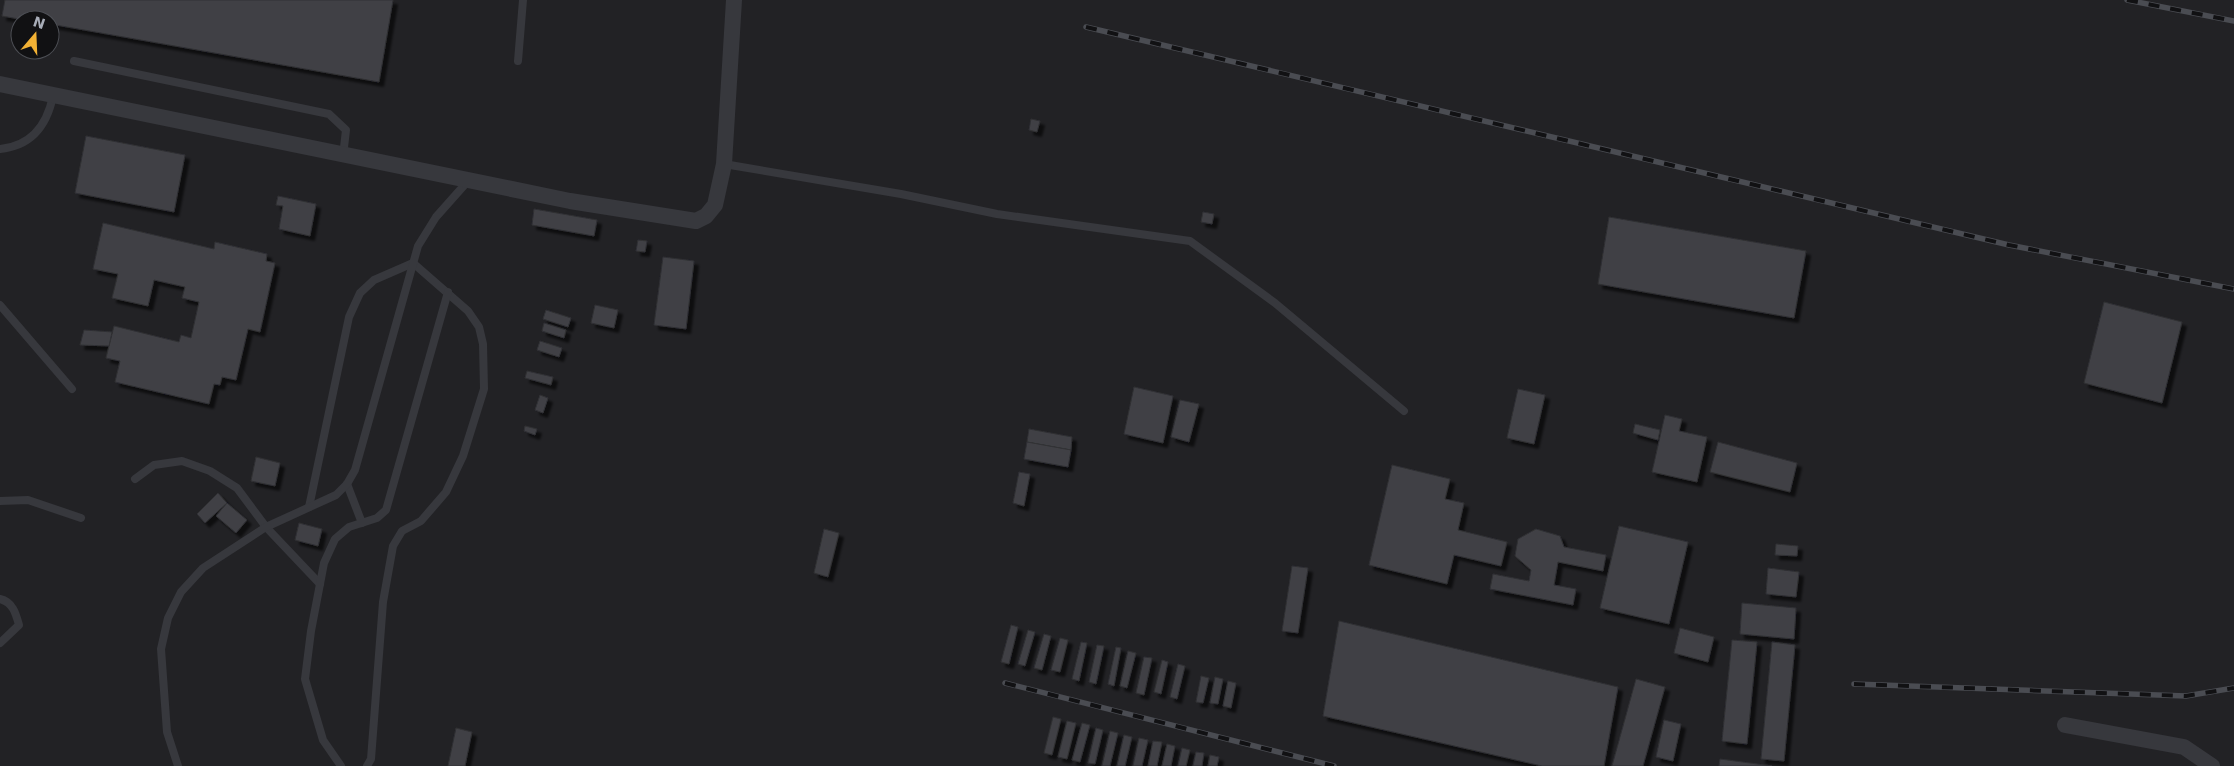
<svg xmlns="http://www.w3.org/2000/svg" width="2234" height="766" font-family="'DejaVu Sans',sans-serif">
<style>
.built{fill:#222225;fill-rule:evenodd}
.building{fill:#404145;stroke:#303034;filter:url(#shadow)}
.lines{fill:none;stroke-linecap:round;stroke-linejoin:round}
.lane{stroke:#37383d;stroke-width:8}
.street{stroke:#37383d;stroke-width:16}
.rail-casing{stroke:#4a4c52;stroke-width:5.5}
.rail{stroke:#111113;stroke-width:4;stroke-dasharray:11;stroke-linecap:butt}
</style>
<defs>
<filter id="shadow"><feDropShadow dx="4.5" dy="4.5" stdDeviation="1" flood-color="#0009"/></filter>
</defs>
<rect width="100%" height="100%" fill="#161618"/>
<path class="built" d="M0,0H2234V766H0ZM20,20H50V50H20Z"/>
<g class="building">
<polygon points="5,0 393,0 379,82 50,24 50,20 25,20 2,16"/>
<polygon points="1031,119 1040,121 1037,132 1029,130"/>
<polygon points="86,136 185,155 174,212 75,193"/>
<polygon points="278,196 316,204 310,236 279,229 283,206 276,205"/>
<polygon points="534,209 597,220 594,236 532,225"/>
<polygon points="1203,212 1214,214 1212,224 1201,222"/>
<polygon points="1609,217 1806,251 1794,318 1598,284"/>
<polygon points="103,223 214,249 215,242 267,254 266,261 275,263 260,332 248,329 236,380 222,377 220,385 214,384 209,404 115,382 120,361 106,358 114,326 179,342 181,335 191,338 199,302 182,298 185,287 154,280 148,306 112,298 118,274 93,269"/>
<polygon points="638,240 647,241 645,252 636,251"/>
<polygon points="663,257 694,261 686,329 654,325"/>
<polygon points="2104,302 2182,322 2162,403 2084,383"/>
<polygon points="595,305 618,310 614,328 591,323"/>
<polygon points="546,310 571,318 568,327 543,319"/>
<polygon points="544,323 566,330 564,338 542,331"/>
<polygon points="84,330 112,332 109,346 80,345"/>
<polygon points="540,341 562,348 559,357 537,350"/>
<polygon points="527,371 553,377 551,385 525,378"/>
<polygon points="1134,387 1173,396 1163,443 1124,434"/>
<polygon points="1518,389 1545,395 1534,444 1507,438"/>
<polygon points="540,395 548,398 543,413 535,410"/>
<polygon points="1180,400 1199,404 1189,442 1171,437"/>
<polygon points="1665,415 1682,419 1679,431 1707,437 1697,482 1652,472"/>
<polygon points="1635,424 1660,430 1658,440 1633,433"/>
<polygon points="525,426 537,429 535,435 524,431"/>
<polygon points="1029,429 1072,437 1071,450 1027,442"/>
<polygon points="1027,442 1071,450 1068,467 1024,459"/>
<polygon points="1718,442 1797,463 1790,492 1710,472"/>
<polygon points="256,457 280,463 275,486 251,481"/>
<polygon points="1392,465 1450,479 1445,499 1464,503 1458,530 1507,542 1501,566 1454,555 1447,584 1369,565"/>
<polygon points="1019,472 1030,474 1024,506 1013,503"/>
<polygon points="218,493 227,503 205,523 197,514"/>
<polygon points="227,503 247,520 236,533 216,516"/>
<polygon points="299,523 322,529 318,546 295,540"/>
<polygon points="1619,526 1688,542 1669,624 1600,608"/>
<polygon points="824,529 839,533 828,577 814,573"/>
<polygon points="1536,529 1560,536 1564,547 1606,555 1603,571 1558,562 1554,585 1576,589 1573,605 1490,589 1493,574 1529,581 1531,570 1515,556 1518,539"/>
<polygon points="1776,544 1798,546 1797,556 1775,555"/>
<polygon points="1292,566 1308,568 1298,633 1282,631"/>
<polygon points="1768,568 1799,572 1796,597 1766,594"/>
<polygon points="1742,603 1796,608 1794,639 1740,634"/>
<polygon points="1339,621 1618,687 1604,766 1542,766 1323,716"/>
<polygon points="1011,625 1018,627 1009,664 1001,662"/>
<polygon points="1680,628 1714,637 1708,662 1674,653"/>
<polygon points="1028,630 1035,632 1025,666 1018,664"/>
<polygon points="1044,634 1051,636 1042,670 1034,668"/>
<polygon points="1060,638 1068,640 1060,672 1051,670"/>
<polygon points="1732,640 1757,642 1747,744 1722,741"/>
<polygon points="1081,642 1087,643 1079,681 1072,679"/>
<polygon points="1772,642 1795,645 1784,761 1761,759"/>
<polygon points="1097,645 1104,646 1096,684 1089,682"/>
<polygon points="1116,647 1121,648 1114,686 1108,684"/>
<polygon points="1128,651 1136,653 1127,688 1120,686"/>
<polygon points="1144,657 1152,658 1144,695 1136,693"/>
<polygon points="1162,660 1168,662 1161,694 1154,692"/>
<polygon points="1178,664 1185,666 1177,699 1170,697"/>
<polygon points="1201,676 1209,678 1203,703 1196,702"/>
<polygon points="1215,677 1223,679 1218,704 1210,703"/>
<polygon points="1636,679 1665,687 1643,766 1612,766"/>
<polygon points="1228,681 1236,683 1231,708 1223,706"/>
<polygon points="1053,717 1061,719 1052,755 1044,753"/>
<polygon points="1664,720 1681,724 1673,761 1656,757"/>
<polygon points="1067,721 1076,723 1067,759 1058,757"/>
<polygon points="1082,723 1090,725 1080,762 1072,760"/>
<polygon points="456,728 472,732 465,766 448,766"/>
<polygon points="1096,728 1103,730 1095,764 1088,763"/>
<polygon points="1110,731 1118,733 1110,766 1102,766"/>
<polygon points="1124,735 1132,737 1125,766 1117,766"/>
<polygon points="1139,738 1148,740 1142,766 1133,766"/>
<polygon points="1153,741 1162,742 1157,766 1148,766"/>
<polygon points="1167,744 1175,746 1171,766 1162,766"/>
<polygon points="1182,748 1190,750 1186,766 1178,766"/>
<polygon points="1196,752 1204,753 1202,766 1193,766"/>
<polygon points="1210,755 1219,757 1217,766 1208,766"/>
<polygon points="1720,759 1772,766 1719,766"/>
</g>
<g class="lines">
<g class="lane">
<polyline points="74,61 329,114 346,130 343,156"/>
<polyline points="518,61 523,0"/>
<path d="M0,149C31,146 47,125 53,96"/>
<polyline points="724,164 901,194 997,214 1190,241 1275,303 1404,411"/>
<polyline points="0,305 72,389"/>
<polyline points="135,479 154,465 182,461 210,471 237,488 266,527 320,584"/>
<polyline points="347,484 362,523"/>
<polyline points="0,501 28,500 81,518"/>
<polyline points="309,507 349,317 360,293 374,280 413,263 468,311 479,327 483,344 484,389 463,456 446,492 421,521 402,531 393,546 383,602 371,759 367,766"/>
<path d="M0,599C13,602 16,614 19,625L0,643"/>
<polyline points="178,766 167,732 161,649 168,618 181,592 203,568 266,527 336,495 347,484 355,470 418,246 436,217 468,181"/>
<polyline points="341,766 323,740 305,679 311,631 324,563 335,539 349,527 377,518 386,510 448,292"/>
</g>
<g class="street">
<polyline points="0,84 570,201 696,221 706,216 715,205 724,164 734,0"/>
<polyline points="2065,725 2184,747 2212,766"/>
</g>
<g class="rail-casing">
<g id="rail">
<polyline points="2127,0 2234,21"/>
<polyline points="1086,27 2009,245 2234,289"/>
<polyline points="1005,683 1334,766"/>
<polyline points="1854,684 2186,696 2234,688"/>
</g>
</g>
<use href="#rail" class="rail"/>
</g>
<g transform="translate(35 35) rotate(19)"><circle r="24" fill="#111113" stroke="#4d4f55"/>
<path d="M0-4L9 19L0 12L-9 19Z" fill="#f2b134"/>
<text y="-8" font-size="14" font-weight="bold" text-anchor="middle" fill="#a8adb8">N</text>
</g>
</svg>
